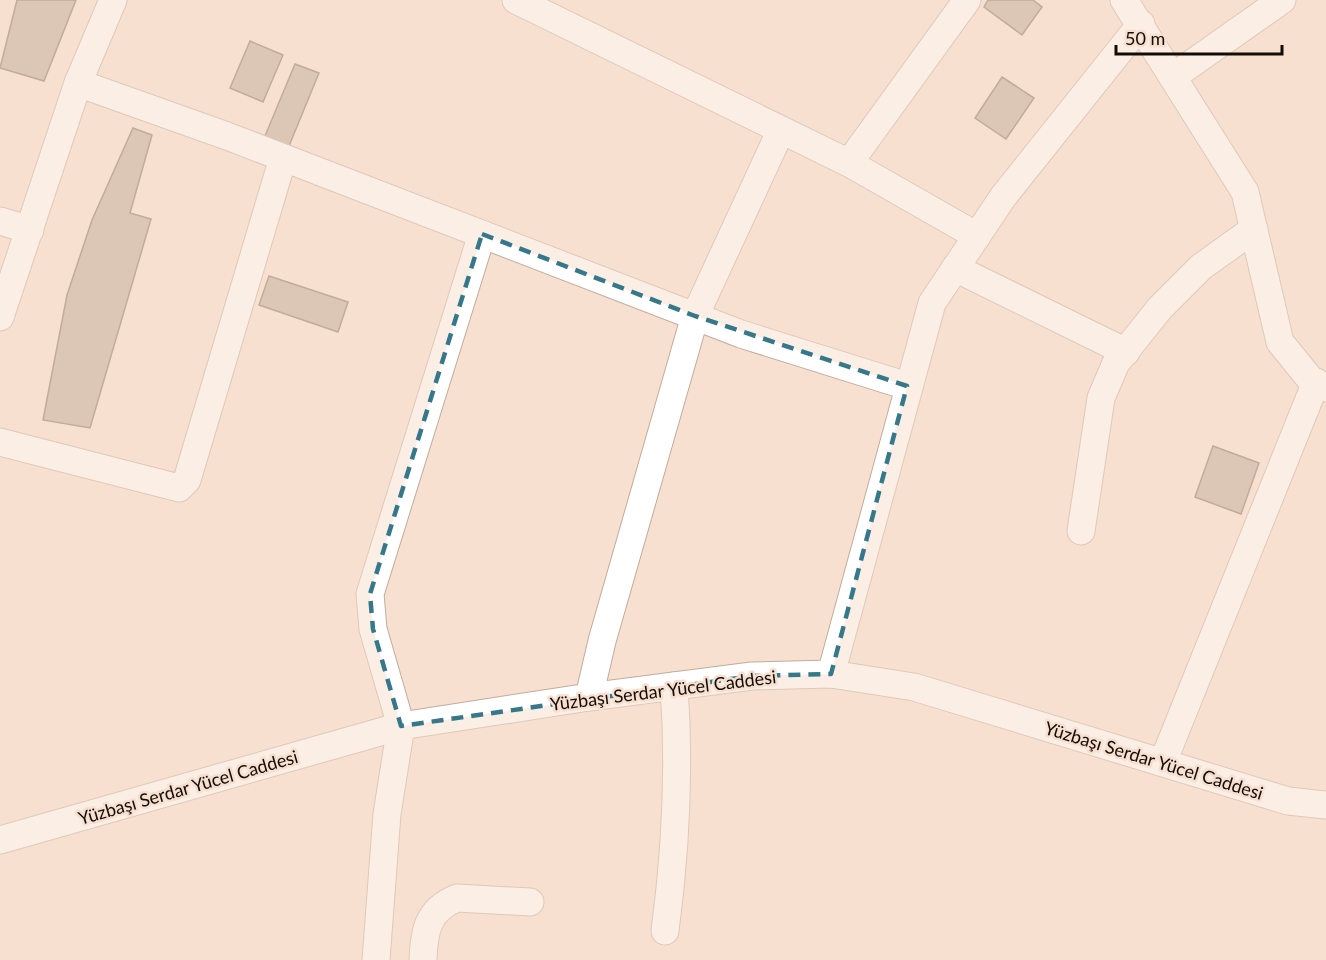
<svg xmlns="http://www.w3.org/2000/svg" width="1326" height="960" font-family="Lato,sans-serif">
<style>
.building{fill:#bba696;stroke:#7f6b5d;stroke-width:1.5}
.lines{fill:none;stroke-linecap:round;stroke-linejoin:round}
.minor-casing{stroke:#c1ac9d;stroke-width:29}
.minor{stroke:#fff;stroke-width:27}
.marked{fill:none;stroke:#36788a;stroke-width:4.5;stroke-dasharray:12 8;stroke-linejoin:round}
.labels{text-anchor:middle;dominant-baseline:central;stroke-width:5;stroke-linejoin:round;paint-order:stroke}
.street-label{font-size:18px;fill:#130c07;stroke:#f7e0d0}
</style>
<rect width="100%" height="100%" fill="#f7e0d0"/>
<g class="building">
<polygon points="17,0 76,0 44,81 0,68"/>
<polygon points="988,0 1033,0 1042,7 1022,35 984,7"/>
<polygon points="250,41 283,55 263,102 230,88"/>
<polygon points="295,64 319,73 289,146 265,136"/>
<polygon points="1002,77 1034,98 1006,139 975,118"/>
<polygon points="133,128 152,135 130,213 151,219 90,428 43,420 67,295 92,220"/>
<polygon points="269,276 348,302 338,332 259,305"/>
<polygon points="1213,446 1259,463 1241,514 1195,497"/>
</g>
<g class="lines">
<g class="minor-casing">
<g id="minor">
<polyline points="516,0 849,163 977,236"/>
<polyline points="1124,0 1245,192 1280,342 1310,379 1326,388"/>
<polyline points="1174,76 1282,0"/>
<polyline points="78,83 227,136 741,334 907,386"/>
<polyline points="849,163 967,0"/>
<polyline points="0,221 30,230"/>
<polyline points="955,268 1126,352"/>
<polyline points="0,317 78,83 113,0"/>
<polyline points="0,442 179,488 187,480 283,158"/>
<polyline points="1081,531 1101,398 1116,363 1160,308 1201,267 1254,229"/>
<polyline points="831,674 932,303 1003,197 1141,24"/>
<polyline points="589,697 602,641 695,316 781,130"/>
<polyline points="1163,762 1316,382"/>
<polyline points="0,840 401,726 589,697 752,676 831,674 914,687 1288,801 1326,805"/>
<path d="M665,931C676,848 680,769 674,686"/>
<polyline points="376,960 387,814 401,726 373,629 370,594 482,234"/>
<path d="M423,960C424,932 427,910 457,898L530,902"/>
</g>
</g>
<use href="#minor" class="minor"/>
</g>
<path d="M0 0H1326V960H0ZM482,234L695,316L907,386L831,674L752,676L401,726L373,629L370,594Z" fill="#f7e0d0" fill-opacity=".55" fill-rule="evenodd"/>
<path class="marked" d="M482,234L695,316L907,386L831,674L752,676L401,726L373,629L370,594Z"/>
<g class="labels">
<g class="street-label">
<text transform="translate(663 690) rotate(-7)">Yüzbaşı Serdar Yücel Caddesi</text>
<text transform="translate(1154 760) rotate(17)">Yüzbaşı Serdar Yücel Caddesi</text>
<text transform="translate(188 787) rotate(-16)">Yüzbaşı Serdar Yücel Caddesi</text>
</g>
</g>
<path d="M1116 45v9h166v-9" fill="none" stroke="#130c07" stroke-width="3"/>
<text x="1125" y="45" font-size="18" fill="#130c07" stroke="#f7e0d0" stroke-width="4.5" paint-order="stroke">50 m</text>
</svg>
